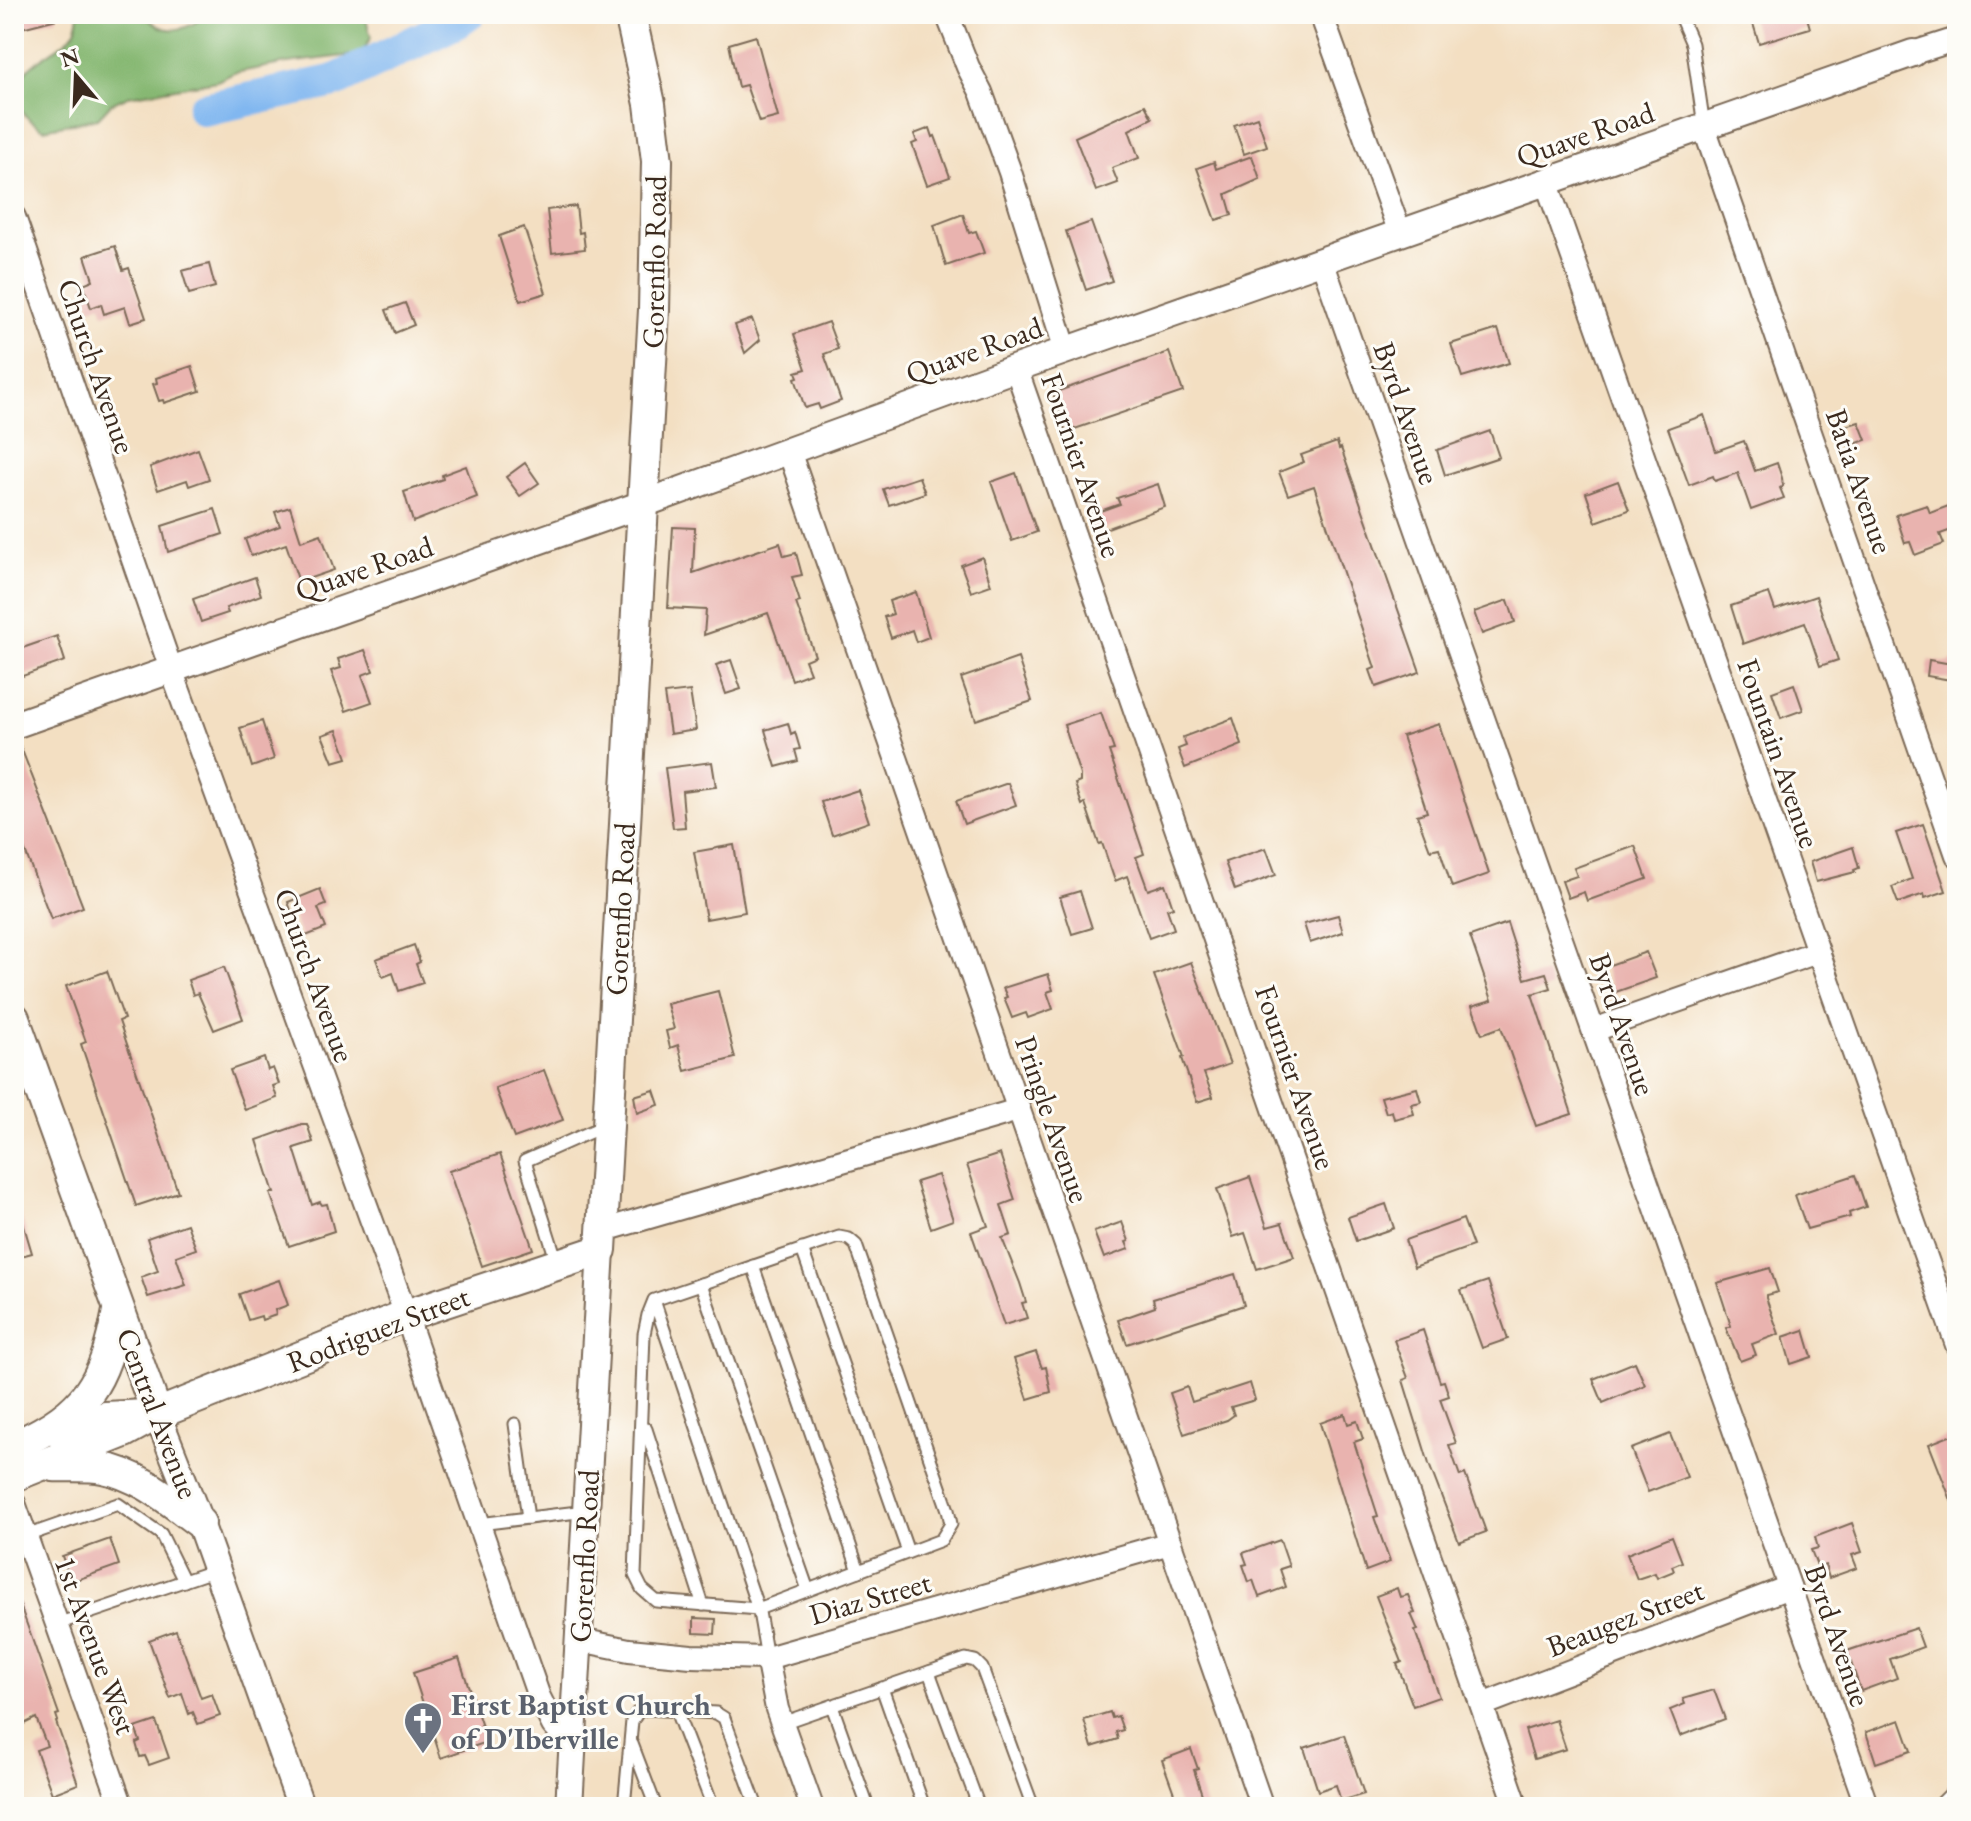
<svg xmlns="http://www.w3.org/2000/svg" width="1971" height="1821" font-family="'EB Garamond',serif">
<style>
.forest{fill:#86b872;stroke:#607148;stroke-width:2}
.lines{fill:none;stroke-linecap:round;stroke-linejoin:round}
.river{stroke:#81b7f0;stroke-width:34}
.building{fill:#e9b3af}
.service-casing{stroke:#7b6957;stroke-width:15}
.minor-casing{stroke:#7b6957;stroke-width:26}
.tertiary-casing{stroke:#7b6957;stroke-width:30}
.secondary-casing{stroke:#7b6957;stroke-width:34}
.service{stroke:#fff;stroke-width:11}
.minor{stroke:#fff;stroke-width:22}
.tertiary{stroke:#fff;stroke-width:26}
.secondary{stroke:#fff;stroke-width:30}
.labels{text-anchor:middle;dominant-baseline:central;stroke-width:6;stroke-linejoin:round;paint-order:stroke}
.street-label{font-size:30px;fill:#3b2a1e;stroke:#fdfcf7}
.worship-label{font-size:30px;font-weight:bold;fill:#5b616d;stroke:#fdfcf7;text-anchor:start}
</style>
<rect width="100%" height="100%" fill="#fdfcf7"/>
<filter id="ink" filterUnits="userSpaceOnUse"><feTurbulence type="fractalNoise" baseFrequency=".0125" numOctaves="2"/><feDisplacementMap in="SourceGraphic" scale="16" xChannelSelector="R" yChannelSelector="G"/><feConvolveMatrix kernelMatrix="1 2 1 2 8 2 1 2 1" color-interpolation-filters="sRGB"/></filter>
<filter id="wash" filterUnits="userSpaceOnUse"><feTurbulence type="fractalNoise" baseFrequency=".006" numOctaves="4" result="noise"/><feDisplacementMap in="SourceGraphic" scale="32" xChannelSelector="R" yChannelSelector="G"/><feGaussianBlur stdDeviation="1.8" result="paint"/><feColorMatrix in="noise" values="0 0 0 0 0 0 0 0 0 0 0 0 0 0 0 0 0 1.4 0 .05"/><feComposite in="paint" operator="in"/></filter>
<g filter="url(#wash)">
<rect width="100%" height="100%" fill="#f3dfc2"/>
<path class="forest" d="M79,14H144C163,37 187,32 207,14H365L371,38L361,54L287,63L234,73L217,81L128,96L111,104L98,118L44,129C30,121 19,114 18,97C17,59 58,56 74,32C77,28 78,19 79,14Z"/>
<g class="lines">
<polyline class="river" points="204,109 335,81 458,21 468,14"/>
</g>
<g id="blocks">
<g class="building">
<polygon points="14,14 56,14 57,19 14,30"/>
<polygon points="1750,14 1806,14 1810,28 1759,43"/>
<polygon points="756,36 778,117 759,122 746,85 738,87 729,44"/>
<polygon points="1145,105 1152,118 1129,130 1139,158 1112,168 1118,183 1096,191 1075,137"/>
<polygon points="1257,117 1267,146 1244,154 1234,125"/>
<polygon points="930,128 933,137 935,136 950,177 927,185 912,144 917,142 914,134"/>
<polygon points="1252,156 1260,179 1226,194 1232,215 1216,220 1197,168 1214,162 1216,169"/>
<polygon points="576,206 579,233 583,232 585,249 552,253 547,210"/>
<polygon points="963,214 969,233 976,231 984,253 946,266 934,225"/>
<polygon points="1091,222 1112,281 1086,290 1066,231"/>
<polygon points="524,227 546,293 520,301 499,236"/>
<polygon points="115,246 123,270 129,268 146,318 130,323 125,307 104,314 101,304 91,308 83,284 93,280 85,256"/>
<polygon points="209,264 215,287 189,294 182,271"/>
<polygon points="405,303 414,325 395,333 386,310"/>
<polygon points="752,319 760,340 745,353 735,325"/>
<polygon points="828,322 838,349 824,354 841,401 820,409 818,404 805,408 795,378 798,377 796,372 806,369 794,334"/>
<polygon points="1498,329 1509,363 1462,377 1451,344"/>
<polygon points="1169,352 1183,392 1066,432 1053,393"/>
<polygon points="192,366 200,391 164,403 163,400 159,401 153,384 157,383 156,378"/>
<polygon points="1704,415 1716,451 1744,441 1755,471 1777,463 1782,478 1783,486 1780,488 1784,498 1751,510 1738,473 1715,481 1713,476 1689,485 1668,428"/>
<polygon points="1859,422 1866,440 1849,446 1842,427"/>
<polygon points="1490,431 1499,457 1445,475 1437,450"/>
<polygon points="1337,442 1339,449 1341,448 1420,672 1376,687 1370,670 1375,668 1314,486 1288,495 1279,472 1304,462 1301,455"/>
<polygon points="198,449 209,479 189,486 187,480 158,490 150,467"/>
<polygon points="525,463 539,483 520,496 506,477"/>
<polygon points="466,466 477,497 413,522 404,492 443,479 442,475"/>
<polygon points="1016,473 1037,532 1012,541 991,482"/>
<polygon points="919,477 925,493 889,505 883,489"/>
<polygon points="1618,481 1629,510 1596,522 1586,493"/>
<polygon points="1158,484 1165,507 1094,533 1089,515 1120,504 1117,498"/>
<polygon points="1927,505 1930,513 1951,505 1957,528 1940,534 1944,544 1915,555 1910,542 1905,543 1896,515"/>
<polygon points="290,507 301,541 321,534 334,570 299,582 286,544 251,556 245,539 280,526 275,512"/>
<polygon points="215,509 223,534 168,552 162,526"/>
<polygon points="673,527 695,528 693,573 780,543 784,556 796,553 802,575 792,577 800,602 796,603 815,656 805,660 810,673 792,680 768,613 704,635 706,610 668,608"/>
<polygon points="982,557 991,585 971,592 961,565"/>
<polygon points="255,577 261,595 226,608 228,613 201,622 193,599"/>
<polygon points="916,592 929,637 916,642 912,630 891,638 884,617 893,614 889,601"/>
<polygon points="1769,593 1775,610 1816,596 1838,660 1820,666 1805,622 1743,644 1731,606"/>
<polygon points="1508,600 1515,622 1482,634 1474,612"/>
<polygon points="57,636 65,661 17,678 14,651"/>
<polygon points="365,650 373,671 362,675 372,702 346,711 331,671 341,668 338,659"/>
<polygon points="1018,658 1032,701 976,720 961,678"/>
<polygon points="1957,659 1957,681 1927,676 1929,660 1946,663"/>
<polygon points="731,660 741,689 726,694 716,665"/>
<polygon points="1794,684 1803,710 1781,718 1772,692"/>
<polygon points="690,691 696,730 670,734 664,694"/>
<polygon points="1101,713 1114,750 1109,751 1144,854 1136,857 1148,890 1165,884 1173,907 1167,909 1174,929 1149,938 1127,876 1115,881 1102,843 1099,844 1085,803 1082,805 1075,784 1080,782 1080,775 1064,725"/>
<polygon points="1233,718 1242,745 1185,768 1178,749 1186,746 1183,737"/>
<polygon points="262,721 274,759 252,767 240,728"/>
<polygon points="788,723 791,734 795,732 800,749 795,750 798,761 776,767 765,730"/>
<polygon points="1439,724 1489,874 1452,887 1439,848 1430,850 1417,815 1427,812 1402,736"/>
<polygon points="337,730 347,758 333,762 322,735"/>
<polygon points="18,740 83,907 51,919 14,822 14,741"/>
<polygon points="712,762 716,787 682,791 685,827 673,828 665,768"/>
<polygon points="1008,783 1016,805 964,824 956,801"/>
<polygon points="858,790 869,822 832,835 821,802"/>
<polygon points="1923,824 1946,891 1925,898 1924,894 1898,903 1892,887 1912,879 1896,833"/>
<polygon points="734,845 745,912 706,919 694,852"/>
<polygon points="1635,846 1647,879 1587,901 1584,892 1568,898 1562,881 1577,876 1574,868"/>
<polygon points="1853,847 1859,868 1854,870 1855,872 1816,882 1810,862"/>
<polygon points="1266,848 1276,875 1235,890 1225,862"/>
<polygon points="320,889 326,905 318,908 326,928 301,938 288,902"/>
<polygon points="1080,891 1092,928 1072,934 1060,897"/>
<polygon points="1338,915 1343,932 1310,943 1304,924"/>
<polygon points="1507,923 1525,979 1546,973 1551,988 1532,994 1572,1114 1536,1126 1501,1027 1482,1034 1472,1006 1492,1000 1470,936"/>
<polygon points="414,945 420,962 416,964 423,983 399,991 393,973 383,977 376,959"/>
<polygon points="1646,952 1656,978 1613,993 1604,967"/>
<polygon points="1191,962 1230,1064 1204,1073 1213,1097 1197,1102 1182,1058 1184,1057 1154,975"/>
<polygon points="224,967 243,1019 214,1030 198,993 193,995 188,980"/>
<polygon points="107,971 124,1019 119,1021 178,1192 136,1206 81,1044 86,1042 66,986"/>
<polygon points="1048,974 1053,990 1047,992 1053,1009 1028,1018 1026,1013 1012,1018 1004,998 1007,997 1003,988"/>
<polygon points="718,991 735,1058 685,1071 678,1045 670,1048 666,1031 674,1029 667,1004"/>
<polygon points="264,1058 268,1070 273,1068 279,1084 273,1086 277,1098 245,1110 230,1070"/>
<polygon points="544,1070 563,1120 514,1138 495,1088"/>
<polygon points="1417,1088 1421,1102 1411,1104 1414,1114 1394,1119 1392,1111 1386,1113 1381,1097"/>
<polygon points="654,1090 659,1105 637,1113 634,1096"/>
<polygon points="302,1124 307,1124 313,1142 294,1148 312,1205 320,1202 322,1205 327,1204 334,1231 289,1246 270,1193 274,1193 257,1140"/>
<polygon points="500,1154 533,1249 482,1266 449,1171"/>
<polygon points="1000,1154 1015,1200 1001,1205 1011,1235 1002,1238 1020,1283 1026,1302 1022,1303 1027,1318 1004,1325 971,1232 988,1226 967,1165"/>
<polygon points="938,1175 953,1220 931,1228 916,1182"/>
<polygon points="1855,1175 1866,1207 1849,1213 1850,1217 1807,1229 1795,1195"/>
<polygon points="1250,1177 1267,1227 1282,1223 1294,1257 1257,1269 1245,1233 1233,1237 1217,1189"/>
<polygon points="1386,1204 1394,1228 1356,1241 1348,1217"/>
<polygon points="18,1206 32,1253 14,1258 14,1207"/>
<polygon points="1463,1219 1473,1246 1414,1267 1405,1240"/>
<polygon points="1122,1222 1129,1241 1126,1242 1129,1249 1104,1258 1094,1232"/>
<polygon points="187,1224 196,1249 176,1256 186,1285 148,1297 141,1277 158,1271 147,1238"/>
<polygon points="1770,1268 1778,1292 1766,1295 1766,1298 1779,1334 1752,1344 1756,1355 1740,1361 1726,1328 1731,1326 1717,1283"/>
<polygon points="1235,1274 1244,1305 1127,1344 1118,1320 1155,1307 1153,1299"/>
<polygon points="279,1280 288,1305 275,1310 276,1315 262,1320 261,1316 248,1320 239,1294"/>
<polygon points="1488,1281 1508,1339 1482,1348 1461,1290"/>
<polygon points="1423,1330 1440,1382 1444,1381 1449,1396 1440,1399 1456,1443 1449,1445 1460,1476 1465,1474 1486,1532 1459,1542 1429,1464 1403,1380 1408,1378 1394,1340"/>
<polygon points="1804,1330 1812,1357 1791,1364 1783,1337"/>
<polygon points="1036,1352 1042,1368 1046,1367 1051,1392 1028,1399 1014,1359"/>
<polygon points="1635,1362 1645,1385 1603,1403 1593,1379"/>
<polygon points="1250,1383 1255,1400 1231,1407 1234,1415 1227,1420 1184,1434 1170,1393 1187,1387 1192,1402"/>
<polygon points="1345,1414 1348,1424 1357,1421 1363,1439 1354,1442 1378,1516 1374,1517 1390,1562 1366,1571 1320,1423"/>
<polygon points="1670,1434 1687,1477 1648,1492 1631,1449"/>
<polygon points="1952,1435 1957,1448 1956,1513 1929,1444"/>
<polygon points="1852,1523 1862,1552 1852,1555 1857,1568 1829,1578 1825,1565 1818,1568 1811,1550 1818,1548 1815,1537"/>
<polygon points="1672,1536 1682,1562 1672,1566 1674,1571 1657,1578 1655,1573 1637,1579 1627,1554"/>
<polygon points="110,1539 119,1565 71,1582 62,1556"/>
<polygon points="1280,1540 1289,1566 1280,1569 1286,1587 1259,1597 1253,1580 1249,1582 1243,1565 1247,1564 1243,1553"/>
<polygon points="1397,1588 1400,1597 1408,1595 1415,1613 1411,1614 1418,1630 1415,1631 1439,1697 1413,1706 1397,1664 1402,1662 1376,1596"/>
<polygon points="16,1594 59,1714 56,1715 58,1721 56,1722 78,1784 52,1794 36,1750 47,1746 36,1718 14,1729 14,1595"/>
<polygon points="694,1618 716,1619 715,1634 694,1633"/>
<polygon points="1916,1628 1923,1647 1890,1659 1897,1678 1861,1691 1847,1651"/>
<polygon points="176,1630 201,1698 212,1694 220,1716 198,1724 193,1712 189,1714 182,1693 170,1698 149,1640"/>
<polygon points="459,1658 487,1742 441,1758 413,1673"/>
<polygon points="1714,1690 1725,1719 1680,1736 1670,1710 1685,1704 1683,1699"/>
<polygon points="1110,1712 1112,1718 1118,1716 1123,1730 1116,1732 1118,1739 1092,1747 1084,1720"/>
<polygon points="1556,1720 1566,1749 1534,1759 1525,1730"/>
<polygon points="1900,1720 1911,1751 1876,1763 1866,1732"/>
<polygon points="156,1721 169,1758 149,1765 145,1756 140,1757 136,1743 140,1741 135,1728"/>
<polygon points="1344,1735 1364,1794 1341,1801 1336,1785 1318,1791 1304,1748"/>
<polygon points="1191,1749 1198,1769 1194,1770 1206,1807 1179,1807 1162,1760"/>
</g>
</g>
</g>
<g filter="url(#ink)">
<use href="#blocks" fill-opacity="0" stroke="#7b6957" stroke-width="2"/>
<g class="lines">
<g class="service-casing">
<g id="service">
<polyline points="1679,14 1692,44 1704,126"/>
<polyline points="802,1249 908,1552"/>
<polyline points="557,1262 525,1161 606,1125"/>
<polyline points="753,1266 859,1571"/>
<polyline points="701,1284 808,1590"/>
<polyline points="654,1300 648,1315 644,1334 635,1575 642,1589 656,1601 758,1609 941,1540 951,1524 948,1510 856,1245 849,1239 839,1237 654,1300 758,1609 759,1612 767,1658"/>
<polyline points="515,1424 528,1518"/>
<polyline points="646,1429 703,1605"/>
<polyline points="479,1524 586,1511"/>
<polyline points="26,1536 118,1504 161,1534 184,1581"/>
<polyline points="57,1624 216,1570"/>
<polyline points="929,1672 979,1807"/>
<polyline points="882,1688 924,1807"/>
<polyline points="832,1706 868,1807"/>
<polyline points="676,1711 713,1807"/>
<polyline points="782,1723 966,1659 975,1661 982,1668 1033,1807"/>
<polyline points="632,1744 656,1807"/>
<polyline points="624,1807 632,1721 638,1712 647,1709 716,1713 724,1718 757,1807"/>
</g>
</g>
<g class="minor-casing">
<g id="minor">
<polyline points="947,14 968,67 981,92 1010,172 1066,351"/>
<polyline points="1321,14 1400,233"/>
<polyline points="1913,53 1957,39"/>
<polyline points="1704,127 1957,855"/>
<polyline points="1546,181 1957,1345"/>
<polyline points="14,217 171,669 406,1315 539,1697 553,1725 573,1747"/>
<polyline points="1322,261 1867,1807"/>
<polyline points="1016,368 1517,1807"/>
<polyline points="789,451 1262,1807"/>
<polyline points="1594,1030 1817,952"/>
<polyline points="601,1231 1018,1110"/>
<polyline points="14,1503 122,1807"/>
<polyline points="580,1640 629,1650 691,1656 767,1658 1170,1543"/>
<polyline points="767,1658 777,1709 812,1807"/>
<polyline points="1482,1705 1789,1587"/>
</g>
</g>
<g class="tertiary-casing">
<g id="tertiary">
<polyline points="14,725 643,504 1016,368 1913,53"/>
<polyline points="157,1414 200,1523 301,1807"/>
<polyline points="569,1807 601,1250"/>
<polyline points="1948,1807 1957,1798"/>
</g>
</g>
<g class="secondary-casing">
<g id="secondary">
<polyline points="14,1018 157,1414"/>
<polyline points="58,1432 105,1417 147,1415"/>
<path d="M19,1444C86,1412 104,1384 118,1311"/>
<path d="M53,1466C69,1467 87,1465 103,1468C140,1475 170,1501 200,1523"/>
<polyline points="14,1476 124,1432 157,1414 406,1315 601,1250 654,310 657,161 650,104 630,14"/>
</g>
</g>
<use href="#service" class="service"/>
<use href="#minor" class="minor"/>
<use href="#tertiary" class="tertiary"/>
<use href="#secondary" class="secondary"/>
</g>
</g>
<defs>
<g id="church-pin" transform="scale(2)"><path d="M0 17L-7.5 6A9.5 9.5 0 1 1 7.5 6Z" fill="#6b7280" stroke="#fdfcf7"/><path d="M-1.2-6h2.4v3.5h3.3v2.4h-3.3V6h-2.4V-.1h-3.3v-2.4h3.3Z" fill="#fff"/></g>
</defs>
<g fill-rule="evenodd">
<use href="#church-pin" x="423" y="1721"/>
</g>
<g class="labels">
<g class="street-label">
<text transform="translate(1585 134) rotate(-19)">Quave Road</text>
<text transform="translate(654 262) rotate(-89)">Gorenflo Road</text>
<text transform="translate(974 350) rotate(-20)">Quave Road</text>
<text transform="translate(97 366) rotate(71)">Church Avenue</text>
<text transform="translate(1407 413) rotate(71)">Byrd Avenue</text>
<text transform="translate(1082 465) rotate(71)">Fournier Avenue</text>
<text transform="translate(1860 481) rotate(71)">Batia Avenue</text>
<text transform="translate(364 568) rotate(-19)">Quave Road</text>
<text transform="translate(1779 753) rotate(71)">Fountain Avenue</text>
<text transform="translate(620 909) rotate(-87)">Gorenflo Road</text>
<text transform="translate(315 975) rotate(70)">Church Avenue</text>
<text transform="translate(1623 1024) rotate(71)">Byrd Avenue</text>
<text transform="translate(1296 1077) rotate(71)">Fournier Avenue</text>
<text transform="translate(1053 1119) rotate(71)">Pringle Avenue</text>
<text transform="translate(378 1329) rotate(-21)">Rodriguez Street</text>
<text transform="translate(158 1413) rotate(69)">Central Avenue</text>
<text transform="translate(584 1556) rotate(-87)">Gorenflo Road</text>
<text transform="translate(870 1598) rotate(-16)">Diaz Street</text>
<text transform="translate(1625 1618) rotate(-21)">Beaugez Street</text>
<text transform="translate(1838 1635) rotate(71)">Byrd Avenue</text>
<text transform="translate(96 1645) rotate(70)">1st Avenue West</text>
</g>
<g class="worship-label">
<text x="451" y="1704">First Baptist Church<tspan x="451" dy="34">of D'Iberville</tspan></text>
</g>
</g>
<rect width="1971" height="1821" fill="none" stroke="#fdfcf7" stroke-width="48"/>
<g transform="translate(76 76) rotate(341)" stroke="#fdfcf7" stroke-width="6" paint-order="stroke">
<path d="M0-6L14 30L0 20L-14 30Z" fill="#3b2a1e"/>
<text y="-12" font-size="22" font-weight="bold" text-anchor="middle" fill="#3b2a1e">N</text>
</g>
</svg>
